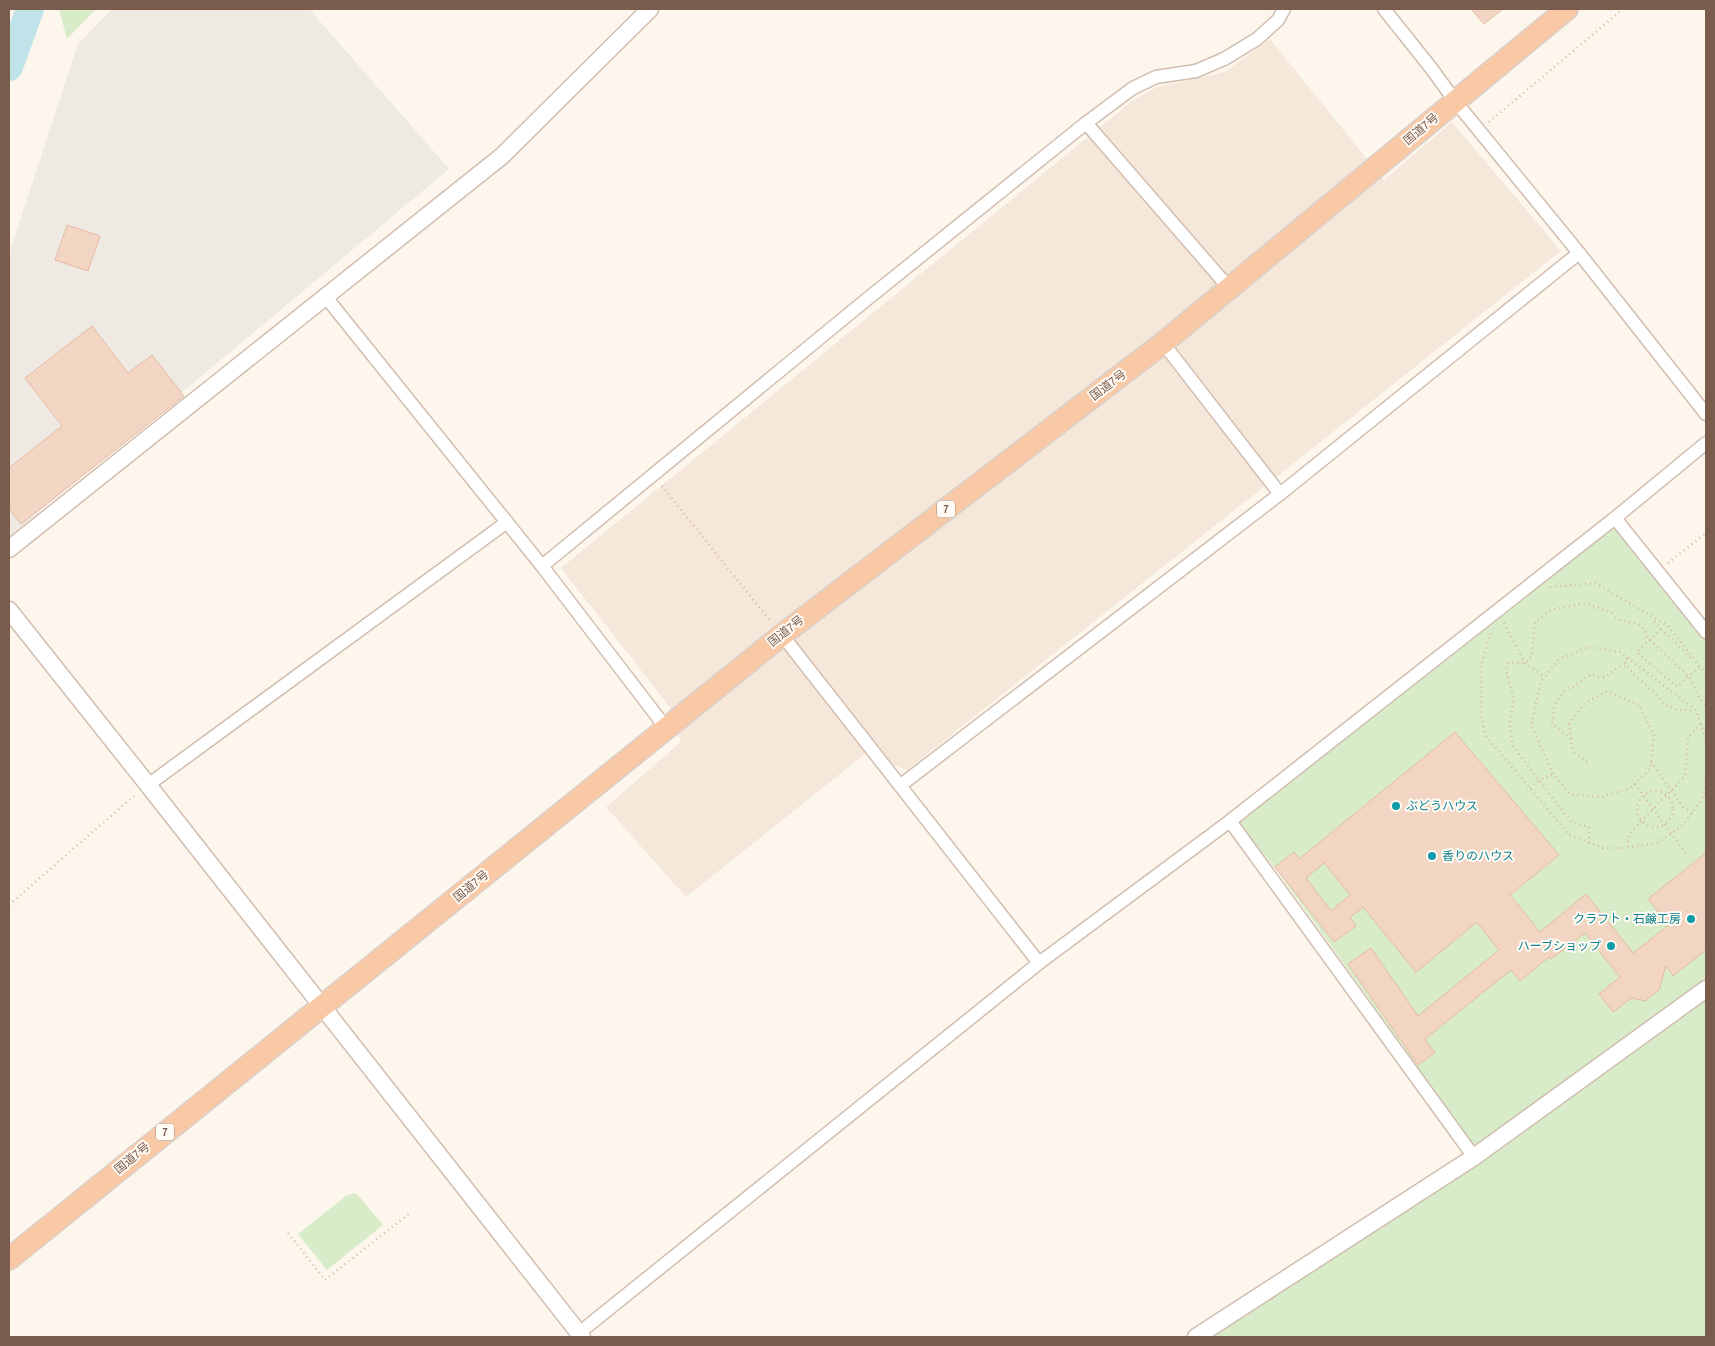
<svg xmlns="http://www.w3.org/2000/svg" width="1715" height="1346" font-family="'Archivo Narrow','Noto Sans JP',sans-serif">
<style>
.residential{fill:#f5e8da}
.industrial{fill:#efe9e4}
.green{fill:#d8ecc9}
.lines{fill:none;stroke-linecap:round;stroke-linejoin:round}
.river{stroke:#bfe3e8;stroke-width:28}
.building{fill:#f3d5c3;stroke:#e6bba3;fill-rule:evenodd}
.minor-casing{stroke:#d1beb0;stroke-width:15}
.tertiary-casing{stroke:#d1beb0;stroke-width:19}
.trunk-casing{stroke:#dad1cd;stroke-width:24}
.path{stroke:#d9b8a5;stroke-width:2.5;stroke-dasharray:1 4;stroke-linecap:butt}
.minor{stroke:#fff;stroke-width:12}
.tertiary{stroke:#fff;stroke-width:16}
.trunk{stroke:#f9c8a4;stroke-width:21}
.culture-dot{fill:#0f9aa8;stroke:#fffaf3;stroke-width:2}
.labels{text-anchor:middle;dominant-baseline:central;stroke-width:4;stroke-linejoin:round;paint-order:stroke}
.shield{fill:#fffaf3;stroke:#a28b7f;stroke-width:1}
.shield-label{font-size:11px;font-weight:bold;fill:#7a5c4d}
.street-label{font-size:12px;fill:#7a5c4d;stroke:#fffaf3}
.culture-label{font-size:12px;fill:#0d838f;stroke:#fffaf3;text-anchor:start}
</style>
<rect width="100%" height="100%" fill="#fdf6ec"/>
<polygon class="residential" points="1270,39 1384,180 1452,122 1561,251 907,770 865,754 686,897 606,807 681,742 672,710 561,568 1132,101 1157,87 1225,72"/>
<polygon class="industrial" points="112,9 309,9 449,169 9,537 9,254 78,44"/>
<g class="green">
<polygon points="59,9 96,9 67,39"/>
<polygon points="1615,525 1706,640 1706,981 1475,1147 1278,872 1237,821"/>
<polygon points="1706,999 1706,1337 1211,1337 1470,1170"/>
<polygon points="356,1193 383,1225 327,1270 298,1234 347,1195"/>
</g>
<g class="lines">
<polyline class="river" points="9,67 30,9"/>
</g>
<g class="building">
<polygon points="1471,9 1503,9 1484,24"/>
<polygon points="67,225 100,236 88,271 55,260"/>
<polygon points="92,326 128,373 152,355 184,396 21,524 9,509 9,468 62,426 25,378"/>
<path d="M1455,732L1559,855L1510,895L1540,932L1586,894L1633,953L1669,925L1648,899L1706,853V950L1673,976L1666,966L1659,990L1645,1001L1631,998L1613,1012L1599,994L1620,977L1585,933L1551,959L1549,957L1520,981L1511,970L1425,1039L1435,1053L1418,1065L1348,964L1371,948L1418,1016L1499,950L1477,922L1416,972L1363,907L1350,917L1356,926L1334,942L1275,867L1294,852L1299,859ZM1324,863L1350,895L1331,911L1306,878Z"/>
</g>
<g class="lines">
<g class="minor-casing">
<g id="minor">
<polyline points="1384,9 1431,68 1455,101 1579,253 1706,414"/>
<polyline points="1086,123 1230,289"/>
<polyline points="325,296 542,566 666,728"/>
<polyline points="1163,343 1280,494"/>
<polyline points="1615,518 1706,632"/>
<polyline points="542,566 866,300 1086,123 1133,88 1156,77 1196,71 1224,59 1257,39 1278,20 1284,9"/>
<polyline points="782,635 1039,963"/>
<polyline points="148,785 507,522"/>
<polyline points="901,785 1280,494 1579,253"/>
<polyline points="1230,821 1474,1157"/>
<polyline points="579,1333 1039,963 1230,821 1615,518 1706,443"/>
</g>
</g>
<g class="tertiary-casing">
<g id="tertiary">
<polyline points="9,549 502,156 650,9"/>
<polyline points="9,610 148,785 582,1337"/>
<polyline points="1196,1337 1474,1157 1706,989"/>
</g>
</g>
<g class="trunk-casing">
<polyline id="trunk" points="9,1259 782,635 1163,343 1567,9"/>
</g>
<g class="path">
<polyline points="1489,122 1623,9"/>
<polyline points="662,486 771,622"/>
<polyline points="1668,563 1706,533"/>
<polyline points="1550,587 1595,583 1668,626 1706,674"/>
<polyline points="1654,622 1692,659"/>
<polyline points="1504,623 1525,663 1545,677"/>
<polyline points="1661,629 1637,652 1677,687 1700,666"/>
<polyline points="1491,633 1481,665 1481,715 1486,736 1569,835 1603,848 1623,848 1657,843 1683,825 1704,796 1706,777"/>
<polyline points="1627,658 1625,663 1635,676 1653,691 1665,705 1678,710 1695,710"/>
<polyline points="1571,739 1552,724 1555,704 1563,693 1568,688 1573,687 1591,674 1598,677 1606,677 1618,667 1627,666"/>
<polyline points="1587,762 1573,751 1569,724 1585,703 1607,691 1639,705 1654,735 1650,769 1629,789 1601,797 1570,794 1553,774 1531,725 1541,682 1559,659 1589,647 1620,652 1696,710 1706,740"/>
<polyline points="1651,762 1683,807 1692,813"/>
<polyline points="1635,784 1687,855"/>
<polyline points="1530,788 1539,780 1553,774"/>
<circle cx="1655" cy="809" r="18"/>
<polyline points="1589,843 1589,827 1572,823 1512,745 1510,721 1514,700 1506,670 1508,663 1525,663 1532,656 1535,622 1551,610 1585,603 1612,613 1620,620 1638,624 1645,630 1647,637 1690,678 1700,699 1706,706"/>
<polyline points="1628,847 1629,834 1685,776 1688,737 1701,724"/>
<polyline points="9,905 135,795"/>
<polyline points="288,1233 325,1280 410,1213"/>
</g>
<use href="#minor" class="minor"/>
<use href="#tertiary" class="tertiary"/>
<use href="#trunk" class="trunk"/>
</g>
<g class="culture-dot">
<circle cx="1396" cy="806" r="5"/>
<circle cx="1432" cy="856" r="5"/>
<circle cx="1691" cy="919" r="5"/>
<circle cx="1611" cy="946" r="5"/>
</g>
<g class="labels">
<g class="shield">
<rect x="937" y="500.5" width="18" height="17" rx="4"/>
<rect x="156" y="1123.5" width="18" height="17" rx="4"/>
</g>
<g class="shield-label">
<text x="946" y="509">7</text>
<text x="165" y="1132">7</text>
</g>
<g class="street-label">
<text transform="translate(1421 129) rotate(-40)">国道7号</text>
<text transform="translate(1108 385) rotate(-37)">国道7号</text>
<text transform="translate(786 631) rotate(-38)">国道7号</text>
<text transform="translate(471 886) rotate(-39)">国道7号</text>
<text transform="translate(132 1158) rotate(-39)">国道7号</text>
</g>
<g class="culture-label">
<text x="1406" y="806">ぶどうハウス</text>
<text x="1442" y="856">香りのハウス</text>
<text x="1681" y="919" text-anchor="end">クラフト・石鹸工房</text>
<text x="1601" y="946" text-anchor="end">ハーブショップ</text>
</g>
</g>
<rect width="1715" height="1346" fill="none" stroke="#7a5c4d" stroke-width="20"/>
</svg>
